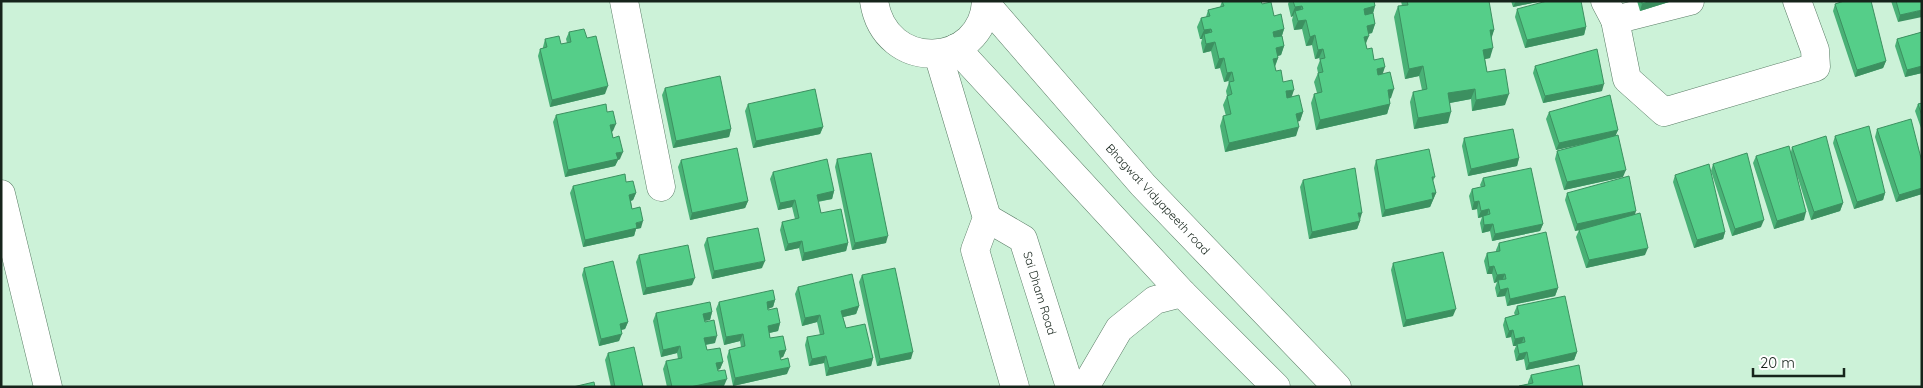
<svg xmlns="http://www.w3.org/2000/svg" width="1923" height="388" font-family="Quicksand,sans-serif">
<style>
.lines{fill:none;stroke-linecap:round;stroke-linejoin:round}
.minor-casing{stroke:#5a7d66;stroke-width:29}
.minor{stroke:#fff;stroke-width:28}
.wall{fill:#49b176}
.shaded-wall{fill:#3c9060}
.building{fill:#55ce89;stroke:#3c9060}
.labels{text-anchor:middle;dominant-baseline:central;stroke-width:4;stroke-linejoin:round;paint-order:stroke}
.street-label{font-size:12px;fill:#16241b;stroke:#fff}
</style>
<rect width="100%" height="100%" fill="#ccf2d8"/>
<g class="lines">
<g class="minor-casing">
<g id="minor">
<polyline points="624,1 661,187"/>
<path d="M874,1C885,74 983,68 986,1"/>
<polyline points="1605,1 1615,20 1627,79 1664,112 1816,67 1815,50 1797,1"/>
<polyline points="986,4 1143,185 1337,387"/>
<polyline points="1615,20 1690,1"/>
<polyline points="956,48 1182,293 1276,387"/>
<polyline points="938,54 987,218 975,250 1015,387"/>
<polyline points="1,194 48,387"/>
<polyline points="987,218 1023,239 1070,387"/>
<polyline points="1085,387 1119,329 1155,300 1182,293"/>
</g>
</g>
<use href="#minor" class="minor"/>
</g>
<g class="wall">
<polygon points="1222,1 1262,4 1274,16 1284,29 1282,36 1284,46 1281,55 1277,56 1278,58 1275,67 1276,71 1283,82 1291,97 1303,112 1300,121 1298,121 1296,136 1225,152 1220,126 1223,116 1226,116 1223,105 1227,96 1226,91 1229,82 1228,81 1224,82 1220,68 1215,69 1211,51 1203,53 1201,43 1202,39 1200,39 1197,27 1201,18 1206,17 1208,10 1220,7"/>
<polygon points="1289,1 1374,1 1375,6 1373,14 1375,24 1372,33 1368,34 1366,44 1367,49 1383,74 1391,98 1389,99 1390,104 1387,114 1316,130 1311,103 1314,94 1317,93 1314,82 1318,73 1317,68 1320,60 1319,58 1315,59 1312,45 1306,46 1302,29 1294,30 1292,20 1293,16 1291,17 1288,4"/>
<polygon points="1401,1 1485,1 1494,30 1491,38 1490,58 1485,59 1487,72 1505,105 1472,111 1471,99 1450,103 1448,123 1414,129 1410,102 1413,92 1422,90 1419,76 1405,79 1394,17 1398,6 1402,6"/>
<polygon points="1511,1 1542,1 1513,7"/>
<polygon points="1637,1 1669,1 1669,2 1640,11"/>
<polygon points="1891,1 1922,1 1898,22"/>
<polygon points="1835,4 1886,61 1883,68 1855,77 1833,11"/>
<polygon points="1517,9 1586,27 1584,35 1525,48 1515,17"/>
<polygon points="569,32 587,38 605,94 550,107 538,56 540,49 543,48 543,47 545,39 561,44 567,43 566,39"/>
<polygon points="1922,32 1922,73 1905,77 1895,46 1897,39"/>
<polygon points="1535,66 1602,91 1543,103 1533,73"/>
<polygon points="665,88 731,129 729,137 673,148 662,95"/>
<polygon points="1922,103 1922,131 1915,111 1918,104"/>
<polygon points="748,104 823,127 820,134 753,148 745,111"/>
<polygon points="607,112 613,131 612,132 613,138 620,159 618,160 615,166 565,177 553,122 556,115"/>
<polygon points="1549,112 1618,130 1615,136 1623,177 1564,190 1555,159 1557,151 1591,142 1556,150 1546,119"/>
<polygon points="1877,129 1922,162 1922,194 1896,202 1875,137"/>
<polygon points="1835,136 1885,193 1883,200 1854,209 1833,143"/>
<polygon points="1464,138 1519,158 1517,166 1468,176 1462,146"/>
<polygon points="1792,147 1843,203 1840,211 1811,220 1797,175 1804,220 1774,229 1753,163 1756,156 1791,152"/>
<polygon points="837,159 886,243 852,250 835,167"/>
<polygon points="681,160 748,201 745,208 690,220 678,167"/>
<polygon points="1376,160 1435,177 1433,181 1436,193 1430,207 1382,217 1374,168"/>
<polygon points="1713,164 1761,227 1732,236 1711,171"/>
<polygon points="773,172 834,191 832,199 818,202 821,213 848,243 846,251 802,261 799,248 785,251 780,230 782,222 795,219 792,207 778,210 770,179"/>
<polygon points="1675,175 1725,232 1723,239 1694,248 1673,182"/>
<polygon points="1483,178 1543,224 1540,231 1492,241 1490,231 1482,233 1480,223 1482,217 1478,218 1477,209 1472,210 1469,196 1472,189 1481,187 1480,185"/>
<polygon points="1303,180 1360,221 1357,229 1309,239 1300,187"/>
<polygon points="626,182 636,193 633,200 631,201 632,209 641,228 636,229 634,236 583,247 570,193 573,186"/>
<polygon points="1567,193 1635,214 1645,255 1586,268 1576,237 1579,230 1575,231 1565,200"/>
<polygon points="707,238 762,268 712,279 704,245"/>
<polygon points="1499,243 1558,288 1555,296 1507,306 1505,296 1497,297 1495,288 1497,282 1494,283 1492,274 1487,274 1484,261 1487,253 1496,252 1496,250"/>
<polygon points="639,255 692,285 643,295 636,262"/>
<polygon points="1393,263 1453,316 1403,327 1391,270"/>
<polygon points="584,268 628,322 625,329 621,330 619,341 599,346 582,275"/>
<polygon points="862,275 911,359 877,366 859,282"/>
<polygon points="798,287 859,306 856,314 843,317 846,328 873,358 871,366 826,376 824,363 809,366 805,345 807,337 820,335 817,322 802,326 795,294"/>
<polygon points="775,300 773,307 768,309 768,310 780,323 778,331 769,333 770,338 786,350 783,357 780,358 787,374 733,386 727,357 729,350 741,347 740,341 724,345 716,309 719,302"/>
<polygon points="1517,306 1577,352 1574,360 1526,370 1524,359 1516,361 1514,351 1516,346 1513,346 1511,337 1506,338 1503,325 1505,318 1515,315 1514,313"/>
<polygon points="712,312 710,320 705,321 715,343 706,345 707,350 723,362 720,369 718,370 724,386 721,387 667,387 663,369 666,361 678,359 677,353 661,357 653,321 656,313"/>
<polygon points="608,353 643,387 611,387 605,360"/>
<polygon points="1531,375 1583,387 1519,387 1519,386 1528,384 1528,382"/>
</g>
<g class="shaded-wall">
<polygon points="1516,1 1542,1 1513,7"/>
<polygon points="1651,1 1669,1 1669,2 1640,11 1642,4"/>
<polygon points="1302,6 1298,15 1295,11 1293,16 1291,17 1295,7"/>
<polygon points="1375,6 1372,16 1360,19 1364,9"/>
<polygon points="1922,10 1922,17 1898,22 1900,15"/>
<polygon points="1306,20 1302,29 1294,30 1298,21"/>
<polygon points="1375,24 1372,33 1363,35 1367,26"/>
<polygon points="1586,27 1584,35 1525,48 1527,40"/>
<polygon points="1211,29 1207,38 1204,34 1202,39 1200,39 1204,30"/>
<polygon points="1284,29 1281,38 1269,41 1273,32"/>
<polygon points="1490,30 1494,30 1491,40"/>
<polygon points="1315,35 1312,45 1306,46 1310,37"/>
<polygon points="1369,36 1365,45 1364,37"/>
<polygon points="1215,42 1211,51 1203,53 1206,44"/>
<polygon points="1284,46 1281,55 1272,58 1276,48"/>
<polygon points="1493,48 1490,58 1480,60 1483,50"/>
<polygon points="1323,49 1319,58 1315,59 1318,50"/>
<polygon points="1224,58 1220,68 1215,69 1219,59"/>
<polygon points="1278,58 1274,68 1273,59"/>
<polygon points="1886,61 1883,68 1855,77 1857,70"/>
<polygon points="1423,66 1419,76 1405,79 1409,69"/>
<polygon points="1922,66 1922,73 1905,77 1907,70"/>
<polygon points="1385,67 1382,76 1374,78 1377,69"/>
<polygon points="1232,72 1228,81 1224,82 1227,73"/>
<polygon points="1604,84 1602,91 1543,103 1545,96"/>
<polygon points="608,86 605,94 550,107 552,100"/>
<polygon points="1394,89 1391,98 1384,100 1388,90"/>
<polygon points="1475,89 1471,99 1444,104 1448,93"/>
<polygon points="1294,90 1291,99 1282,100 1286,91"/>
<polygon points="1509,94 1505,105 1472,111 1476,100"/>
<polygon points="1390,104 1387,114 1316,130 1320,120"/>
<polygon points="1303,112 1300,121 1293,123 1296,114"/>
<polygon points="1451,112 1448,123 1414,129 1418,118"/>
<polygon points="616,124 613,131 608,132 610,125"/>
<polygon points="823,127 820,134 753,148 756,141"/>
<polygon points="1299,127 1296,136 1225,152 1229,143"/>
<polygon points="731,129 729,137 673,148 676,141"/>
<polygon points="1618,130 1615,137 1556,150 1559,143"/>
<polygon points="623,152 620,159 618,160 615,166 565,177 568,170 616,153"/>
<polygon points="1519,158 1517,166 1468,176 1471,169"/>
<polygon points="1626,170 1623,177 1564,190 1567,182"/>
<polygon points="1922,188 1922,194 1896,202 1899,195"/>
<polygon points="834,191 832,199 814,202 817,195"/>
<polygon points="636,193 633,200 626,202 629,195"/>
<polygon points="1432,193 1436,193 1430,207 1382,217 1385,210"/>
<polygon points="1885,193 1883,200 1854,209 1857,202"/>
<polygon points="795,200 792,207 778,210 780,203"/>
<polygon points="748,201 745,208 690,220 692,213"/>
<polygon points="1479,201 1477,209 1472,210 1474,202"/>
<polygon points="1843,203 1840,211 1811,220 1814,212"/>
<polygon points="1489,209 1487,216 1478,218 1481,211"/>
<polygon points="1636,211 1634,218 1575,231 1577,224"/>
<polygon points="1806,212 1804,220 1774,229 1777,221"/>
<polygon points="1358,213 1362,213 1360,220"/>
<polygon points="1764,220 1761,227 1732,236 1735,229"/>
<polygon points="643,221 641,228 636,229 634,236 583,247 585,240"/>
<polygon points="1360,221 1357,229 1309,239 1312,232"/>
<polygon points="1493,224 1490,231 1482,233 1484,225"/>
<polygon points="1543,224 1540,231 1492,241 1495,234"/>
<polygon points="1725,232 1723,239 1694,248 1697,240"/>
<polygon points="888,236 886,243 852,250 855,243"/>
<polygon points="802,241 799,248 785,251 788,244"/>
<polygon points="848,243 846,251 802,261 804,253"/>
<polygon points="1648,248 1645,255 1586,268 1589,260"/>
<polygon points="765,261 762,268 712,279 714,271"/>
<polygon points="1494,266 1492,274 1487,274 1489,267"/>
<polygon points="1505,274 1502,281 1498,280 1497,282 1494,283 1497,275"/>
<polygon points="695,278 692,285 643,295 646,288"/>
<polygon points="1508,288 1505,296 1497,297 1500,290"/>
<polygon points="1558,288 1555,296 1507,306 1510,299"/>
<polygon points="775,300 773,307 764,310 767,302"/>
<polygon points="859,306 856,314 839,318 841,311"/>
<polygon points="1456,309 1453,316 1403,327 1406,320"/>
<polygon points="712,312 710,320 701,321 703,314"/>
<polygon points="820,315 817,322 802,326 805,318"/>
<polygon points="628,322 625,329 617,331 620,324"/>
<polygon points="780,323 778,331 765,334 768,326"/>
<polygon points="1513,330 1511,337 1506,338 1509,331"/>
<polygon points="622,334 619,341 599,346 601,339"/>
<polygon points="743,334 740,341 724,345 726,337"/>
<polygon points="717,336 715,343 702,345 704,338"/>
<polygon points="1524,337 1521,345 1517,344 1516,346 1513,346 1515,339"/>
<polygon points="680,346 677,353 661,357 663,350"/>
<polygon points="786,350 783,357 777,359 779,351"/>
<polygon points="913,352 911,359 877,366 880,359"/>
<polygon points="1527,352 1524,359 1516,361 1519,354"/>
<polygon points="1577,352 1574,360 1526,370 1529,363"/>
<polygon points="826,356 824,363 809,366 812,359"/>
<polygon points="873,358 871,366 826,376 829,368"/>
<polygon points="723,362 720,369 713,370 716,363"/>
<polygon points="790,367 787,374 733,386 735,378"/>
<polygon points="727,379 724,386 721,387 690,387"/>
</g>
<g class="building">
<polygon points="1222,1 1261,1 1262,4 1271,2 1274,16 1281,14 1284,29 1273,32 1274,37 1282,36 1284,46 1276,48 1278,58 1273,59 1276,71 1281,70 1283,82 1292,80 1294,90 1286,91 1287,98 1299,95 1303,112 1296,114 1299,127 1229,143 1223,116 1231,114 1227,96 1232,94 1229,82 1234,81 1232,72 1227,73 1224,58 1219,59 1215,42 1206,44 1204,34 1212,32 1211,29 1204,30 1201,18 1210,16 1208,10 1224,6"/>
<polygon points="1293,1 1374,1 1375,6 1364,9 1365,15 1373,13 1375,24 1367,26 1369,36 1364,37 1367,49 1372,48 1374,60 1383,58 1385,67 1377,69 1378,75 1390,72 1394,89 1388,90 1390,104 1320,120 1314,94 1322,92 1318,73 1323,72 1320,59 1325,58 1323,49 1318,50 1315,35 1310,37 1306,20 1298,21 1295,11 1303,9 1302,6 1295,7"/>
<polygon points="1407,1 1489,1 1494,30 1490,30 1493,48 1483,50 1487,72 1505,69 1509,94 1476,100 1475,89 1448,93 1451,112 1418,118 1413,92 1427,89 1423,66 1409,69 1398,6 1408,5"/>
<polygon points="1547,1 1581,1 1586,27 1527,40 1517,9"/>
<polygon points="1642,1 1651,1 1642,4"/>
<polygon points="1844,1 1871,1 1886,61 1857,70 1835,4"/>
<polygon points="1896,1 1922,1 1922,10 1900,15"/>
<polygon points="584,29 587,38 596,36 608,86 552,100 540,49 547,47 545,39 559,36 561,44 571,42 569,32"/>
<polygon points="1922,32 1922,66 1907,70 1897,39"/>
<polygon points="1597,49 1604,84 1545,96 1535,66"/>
<polygon points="720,76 731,129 676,141 665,88"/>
<polygon points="815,89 823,127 756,141 748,104"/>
<polygon points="1610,95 1618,130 1559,143 1549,112"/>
<polygon points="1922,103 1922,116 1918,104"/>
<polygon points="606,104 607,112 613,111 616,124 610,125 613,138 619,136 623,152 616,153 618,159 568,170 556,115"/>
<polygon points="1911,119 1922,162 1922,188 1899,195 1877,129"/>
<polygon points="1869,126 1885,193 1857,202 1835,136"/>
<polygon points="1513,129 1519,158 1471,169 1464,138"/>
<polygon points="1618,135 1626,170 1567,182 1557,151"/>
<polygon points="1826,136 1843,203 1814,212 1792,147"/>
<polygon points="1789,146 1806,212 1777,221 1756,156"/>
<polygon points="737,148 748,201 692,213 681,160"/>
<polygon points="1429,149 1435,177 1432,177 1436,193 1432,193 1433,199 1385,210 1376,160"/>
<polygon points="871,153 888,236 855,243 837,159"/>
<polygon points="1747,153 1764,220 1735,229 1713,164"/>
<polygon points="827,159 834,191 817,195 821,213 841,209 848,243 804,253 802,241 788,244 782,222 799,218 795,200 780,203 773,172"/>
<polygon points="1709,164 1725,232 1697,240 1675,175"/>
<polygon points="1355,168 1362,213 1358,213 1360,221 1312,232 1303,180"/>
<polygon points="1531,168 1543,224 1495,234 1493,224 1484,225 1483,216 1490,214 1489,209 1481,211 1479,201 1474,202 1472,189 1485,186 1483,178"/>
<polygon points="625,174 626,182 633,181 636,193 629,195 632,209 640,207 643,221 636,223 637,228 585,240 573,186"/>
<polygon points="1629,176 1636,211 1577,224 1567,193"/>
<polygon points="1640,213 1648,248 1589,260 1579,230"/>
<polygon points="758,228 765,261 714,271 707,238"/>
<polygon points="1546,232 1558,288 1510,299 1508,288 1500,290 1498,280 1506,279 1505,274 1497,275 1494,266 1489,267 1487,253 1500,251 1499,243"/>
<polygon points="688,245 695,278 646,288 639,255"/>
<polygon points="1443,252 1456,309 1406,320 1393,263"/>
<polygon points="613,261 628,322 620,324 622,334 601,339 584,268"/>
<polygon points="895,268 913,352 880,359 862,275"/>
<polygon points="852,274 859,306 841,311 846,328 865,324 873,358 829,368 826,356 812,359 807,337 824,334 820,315 805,318 798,287"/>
<polygon points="773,290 775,300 767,302 768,310 777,308 780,323 768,326 770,338 783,336 786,350 779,351 781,360 788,358 790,367 735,378 729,350 745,346 743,334 726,337 719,302"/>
<polygon points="1565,296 1577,352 1529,363 1527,352 1519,354 1517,344 1525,342 1524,337 1515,339 1513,330 1509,331 1505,318 1519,314 1517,306"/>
<polygon points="710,302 712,312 703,314 705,322 714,320 717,336 704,338 707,350 720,348 723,362 716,363 718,371 725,370 727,379 690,387 672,387 666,361 682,358 680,346 663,350 656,313"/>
<polygon points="634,347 643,387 615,387 608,353"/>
<polygon points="1579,365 1583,387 1519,387 1519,386 1533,383 1531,375"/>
<polygon points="594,382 595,387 573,387"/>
</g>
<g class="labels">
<g class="street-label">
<text transform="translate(1158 199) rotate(47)">Bhagwat Vidyapeeth road</text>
<text transform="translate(1040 293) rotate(73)">Sai Dham Road</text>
</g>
</g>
<rect width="1923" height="388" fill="none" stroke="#16241b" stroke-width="5"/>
<path d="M1753 368v8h91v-8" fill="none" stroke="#16241b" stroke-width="2.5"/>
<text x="1760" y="368" font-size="15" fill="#16241b" stroke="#ffffff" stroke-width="4" paint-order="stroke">20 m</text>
</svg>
